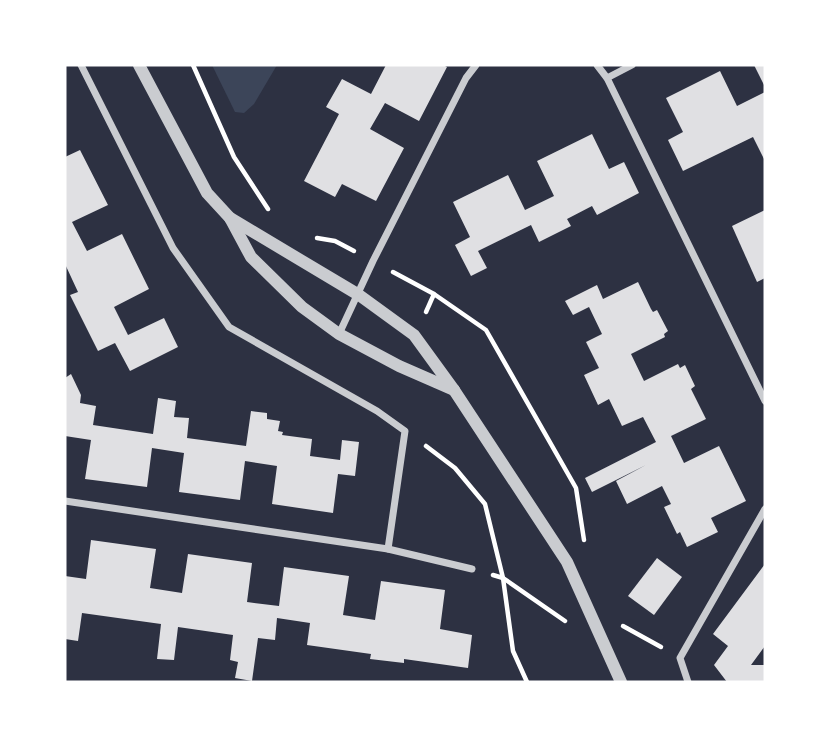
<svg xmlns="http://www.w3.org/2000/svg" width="830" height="747" font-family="'Crimson Pro',serif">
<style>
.green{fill:#3c4559}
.building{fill:#e0e0e3}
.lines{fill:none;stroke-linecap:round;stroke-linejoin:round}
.path{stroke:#fff;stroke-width:4.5}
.minor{stroke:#caccd0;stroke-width:7}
.tertiary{stroke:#caccd0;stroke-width:12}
</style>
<rect width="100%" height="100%" fill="#2d3142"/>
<polygon class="green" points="212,65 277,65 254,104 244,113 235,112"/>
<g class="building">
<polygon points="386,65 443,65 447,67 419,121 385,103 370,129 404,148 376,201 342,184 335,197 304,181 339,114 326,107 342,79 371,94"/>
<polygon points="754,65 765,65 765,87"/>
<polygon points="720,71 737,106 765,92 765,161 753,137 683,171 668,140 683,132 666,98"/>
<polygon points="592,134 609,169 624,162 639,193 597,215 592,206 567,219 571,226 539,242 531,225 478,251 487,268 471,276 455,245 470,237 453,202 508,175 525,210 554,196 537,161"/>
<polygon points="80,150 108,205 72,222 87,251 122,234 149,289 114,307 128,335 164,318 178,347 130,371 115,343 98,351 70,295 78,292 65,264 65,157"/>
<polygon points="765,210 765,278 757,282 732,226"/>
<polygon points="638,282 651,309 653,312 657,310 668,331 664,334 665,337 631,354 644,381 678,364 680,368 685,365 695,386 691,389 706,419 671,436 684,463 719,446 746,501 711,518 718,532 687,547 680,532 677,534 664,507 671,504 662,486 627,504 616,481 646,465 592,492 585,478 656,442 643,417 622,426 609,399 598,405 584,375 599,368 586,342 602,334 589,307 573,315 565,301 597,285 603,299"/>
<polygon points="71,374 81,395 80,403 96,406 93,425 153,434 158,398 176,401 174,417 189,418 187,438 246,446 251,411 267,413 267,419 280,421 278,431 283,432 282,435 312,439 310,456 340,460 342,440 359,442 355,476 338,474 333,513 272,504 277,466 245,461 240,500 179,492 184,453 152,448 147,487 85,479 91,440 65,436 65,378"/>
<polygon points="91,540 156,549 150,588 182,593 188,554 252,563 247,602 279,606 284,567 349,576 343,615 375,620 381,581 445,590 440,629 472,635 468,668 404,659 404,663 370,659 371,654 307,645 310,623 277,618 275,640 258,638 252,681 235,678 238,662 230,660 233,635 178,627 174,660 157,659 161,624 82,613 78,641 65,639 65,576 86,579"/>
<polygon points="657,558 682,577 654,615 628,596"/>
<polygon points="765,564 765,646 751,665 765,665 765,682 727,682 714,665 728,646 713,634"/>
</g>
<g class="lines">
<g class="path">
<polyline points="193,65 234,157 268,209"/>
<polyline points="317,238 335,241 354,251"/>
<polyline points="393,272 434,294 486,330 576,488 584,540"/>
<polyline points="426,312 434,294"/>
<polyline points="426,446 455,468 485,504 503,578 513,651 527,682"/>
<polyline points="493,575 503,578 565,621"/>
<polyline points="623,626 661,647"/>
</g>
<g class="minor">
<polyline points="81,65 173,248 229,327 377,411 405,431 388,549"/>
<polyline points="597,65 607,78 765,401"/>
<polyline points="607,78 632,65"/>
<polyline points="339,334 373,261 466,78 476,65"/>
<polyline points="65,501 388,549 472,569"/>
<polyline points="688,682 680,658 765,509"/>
</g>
<g class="tertiary">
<polyline points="139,65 207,193 230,218 251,257 302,307 339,334 399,366 454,390"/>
<polyline points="230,218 359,295 414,335 454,390 567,562 621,682"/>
</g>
</g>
<rect width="830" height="747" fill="none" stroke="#ffffff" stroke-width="133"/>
</svg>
